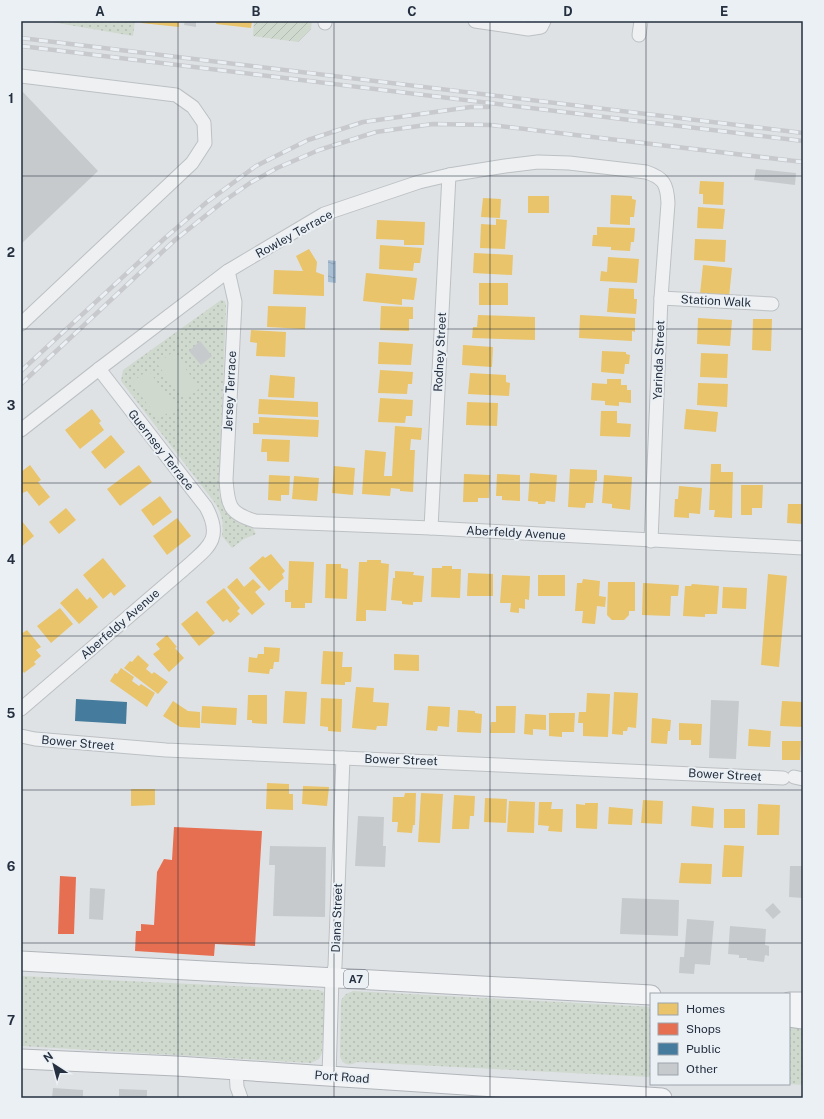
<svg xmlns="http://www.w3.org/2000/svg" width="824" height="1119" font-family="'Public Sans',sans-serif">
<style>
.grass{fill:url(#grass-dots)}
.garden{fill:url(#garden-furrows)}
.pitch{fill:#cfd9ce}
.water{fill:url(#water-ripples)}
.homes{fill:#e9c46a}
.shops{fill:#e76f51}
.public{fill:#457b9d}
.building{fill:#c7cacd}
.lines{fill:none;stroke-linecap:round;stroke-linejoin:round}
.minor-casing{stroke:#bdc0c3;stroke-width:15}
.highway-casing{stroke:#b1b5ba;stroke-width:21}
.minor{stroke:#eef0f2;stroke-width:13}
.highway{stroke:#f3f4f5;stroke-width:19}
.rail-casing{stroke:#c7c9cd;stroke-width:4.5}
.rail{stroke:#ebf0f5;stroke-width:3;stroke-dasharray:9;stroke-linecap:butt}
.grid{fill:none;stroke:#242f3f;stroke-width:1;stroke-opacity:0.55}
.labels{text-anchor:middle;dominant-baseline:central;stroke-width:4;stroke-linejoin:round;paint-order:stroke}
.shield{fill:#ebf0f5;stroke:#606976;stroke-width:1}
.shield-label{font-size:11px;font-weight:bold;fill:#242f3f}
.street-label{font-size:12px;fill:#242f3f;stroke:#ebf0f5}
.neatline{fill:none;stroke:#242f3f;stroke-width:1.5}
.grid-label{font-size:13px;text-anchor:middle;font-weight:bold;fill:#242f3f}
</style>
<defs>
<pattern id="grass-dots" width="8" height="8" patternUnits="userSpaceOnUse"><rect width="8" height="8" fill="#cfd9ce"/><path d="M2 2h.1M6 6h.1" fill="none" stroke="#b2bbb2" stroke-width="1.8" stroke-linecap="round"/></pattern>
<pattern id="garden-furrows" width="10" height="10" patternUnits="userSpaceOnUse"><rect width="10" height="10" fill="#cfd9ce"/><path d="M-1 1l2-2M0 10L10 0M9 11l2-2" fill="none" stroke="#b2bbb2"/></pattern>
<pattern id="water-ripples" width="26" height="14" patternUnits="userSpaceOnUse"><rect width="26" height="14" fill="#a9bfd4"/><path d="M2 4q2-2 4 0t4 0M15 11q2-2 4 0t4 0" fill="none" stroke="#91a4b7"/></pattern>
</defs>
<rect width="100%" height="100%" fill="#dfe2e5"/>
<g class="grass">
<polygon points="46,21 135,21 133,36"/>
<path d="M221,300L225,301L226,306L219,493C224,513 233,522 253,528L256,534L244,539L232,548L222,536C224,524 222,513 215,503L121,381L123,370Z"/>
<polygon points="21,976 319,990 324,992 325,996 322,1053 319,1059 311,1063 21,1046"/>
<path d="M353,991L651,1007V1077L357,1062C350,1066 343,1066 340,1056L341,1000L346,994Z"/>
<polygon points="789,1022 803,1023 803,1085 788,1084 789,1084"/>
</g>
<polygon class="garden" points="254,21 312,21 311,29 298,42 253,36"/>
<g class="pitch">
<polygon points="173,352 200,388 185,400 157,364"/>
<polygon points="148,370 176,407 159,419 131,383"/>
</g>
<polygon class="water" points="328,260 336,261 336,283 328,282"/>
<g class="homes">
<polygon points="141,21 179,21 179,27 141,23"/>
<polygon points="217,21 252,21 251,28 216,24"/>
<polygon points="700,181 724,182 723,205 703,204 703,194 699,194"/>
<polygon points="611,195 632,196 632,199 636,200 634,217 630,217 630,225 610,224"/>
<rect x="528" y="196" width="21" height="17"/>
<polygon points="483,198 501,199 500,218 481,217"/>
<polygon points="698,207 725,209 723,229 697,228"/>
<polygon points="496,219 507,220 505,249 480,248 481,224 496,225"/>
<polygon points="377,220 425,222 424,245 404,245 404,240 376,239"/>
<polygon points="597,227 635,228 634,242 631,242 630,251 611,250 611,247 592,246 593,235 597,235"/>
<polygon points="695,239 726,240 725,262 694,260"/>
<polygon points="380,245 422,248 420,263 414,263 413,271 379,269"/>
<polygon points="309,249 317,262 316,272 324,275 324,296 273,294 274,270 303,271 296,256"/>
<polygon points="474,253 513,255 512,275 473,273"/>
<polygon points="608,257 639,259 637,283 600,281 601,271 607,272"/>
<polygon points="703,265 732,268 729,297 700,294"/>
<polygon points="366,273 417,278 414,300 402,299 402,305 363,301"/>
<rect x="479" y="283" width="29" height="22"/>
<polygon points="609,288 634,289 634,299 637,299 636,314 607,312"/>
<polygon points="268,306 306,307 305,329 267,327"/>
<polygon points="381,306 413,307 413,319 409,319 409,331 380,330"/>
<polygon points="478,315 535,317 535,340 472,338 473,327 477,327"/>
<polygon points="580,315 635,318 635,332 632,331 632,341 579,338"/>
<polygon points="698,318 732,320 730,346 697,344"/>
<polygon points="753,319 772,319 771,351 752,350"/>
<polygon points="251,330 286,332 285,357 256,356 257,343 250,342"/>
<polygon points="379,342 413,344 411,365 378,364"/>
<polygon points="463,345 493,347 492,367 462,365"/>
<polygon points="602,351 626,352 626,354 630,355 629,364 625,364 624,374 601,372"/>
<polygon points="701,353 728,354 727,378 700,377"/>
<polygon points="380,370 413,372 412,384 408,384 407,394 378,393"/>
<polygon points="470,373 506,375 506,382 510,383 509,396 468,394"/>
<polygon points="270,375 295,377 294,398 268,397"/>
<polygon points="607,379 621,379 621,385 627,385 627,390 631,390 631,403 619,402 619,406 605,405 605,401 591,400 592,383 607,384"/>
<polygon points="698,383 728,384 727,407 697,405"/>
<polygon points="380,398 413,400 412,416 406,416 405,423 378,422"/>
<polygon points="259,399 318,402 318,417 258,414"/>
<polygon points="467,402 498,403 497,426 466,425"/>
<polygon points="92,409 101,421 99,423 104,430 80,449 65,430"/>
<polygon points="686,409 718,412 716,432 684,429"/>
<polygon points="601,411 617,411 617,423 631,424 630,437 600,436"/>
<polygon points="259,417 319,420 318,437 253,434 253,423 259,423"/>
<polygon points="395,426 422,428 421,440 411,439 410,450 415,450 413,492 400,491 400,489 391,488 390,496 362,494 365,450 386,452 384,476 392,476"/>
<polygon points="111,435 125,452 105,469 91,452"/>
<polygon points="262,439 290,440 289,462 267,461 267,452 261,452"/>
<polygon points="711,464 721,464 721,472 733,472 732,518 714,517 715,510 709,510"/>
<polygon points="30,465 41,480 38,482 50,497 39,506 27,491 23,493 21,491 21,472"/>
<polygon points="139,465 152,482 120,506 107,489"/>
<polygon points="334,466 355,468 353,495 332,493"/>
<polygon points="570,469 597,470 597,481 595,481 593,503 586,503 585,508 568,507"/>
<polygon points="530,473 557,475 555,502 546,501 545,504 538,504 538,502 528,501"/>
<polygon points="464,474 490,475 489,498 478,498 478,502 463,502"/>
<polygon points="497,474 520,475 520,501 502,500 502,496 496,496"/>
<polygon points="269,475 290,476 289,495 281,495 281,501 268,500"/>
<polygon points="604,475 632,477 630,510 612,508 612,504 602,503"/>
<polygon points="294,476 319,478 317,501 292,499"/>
<polygon points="741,485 763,485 762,508 752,508 752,515 741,515"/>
<polygon points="679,486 702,488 700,514 689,513 689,518 674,517 675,499 678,499"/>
<polygon points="160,496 172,512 153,526 141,510"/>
<polygon points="788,504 803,504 803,524 787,523"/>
<polygon points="66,508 76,520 59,534 49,522"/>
<polygon points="177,518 191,536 167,555 153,536"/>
<polygon points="21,520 34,536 21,547"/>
<polygon points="271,554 285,571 282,574 284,578 269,591 249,568 263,556 265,558"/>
<polygon points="103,558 126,586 114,596 111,592 103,599 83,575"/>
<polygon points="367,560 381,560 381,563 389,564 386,611 366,610 366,621 356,621 359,562 367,562"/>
<polygon points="289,561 314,562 312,603 305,603 305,608 291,608 291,602 285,602 285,590 288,590"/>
<polygon points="326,564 341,564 341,568 348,569 347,599 325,598"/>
<polygon points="442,566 452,566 452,569 461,569 460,598 431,597 432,568 442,568"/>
<polygon points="395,571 414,572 413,575 424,576 422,602 413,602 413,605 402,604 402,601 391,600 393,578 395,578"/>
<polygon points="468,573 493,574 493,596 467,596"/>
<polygon points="768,574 787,576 779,667 761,665"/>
<polygon points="502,575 530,576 529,600 525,599 525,609 519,608 519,613 510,612 511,603 500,603"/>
<rect x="538" y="575" width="27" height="21"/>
<polygon points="237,578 244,587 253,579 261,587 255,592 265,604 252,615 227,587"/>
<polygon points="583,579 600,581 599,596 606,597 605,607 597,606 595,624 582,623 583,611 575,611 577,583 582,583"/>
<polygon points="608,582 635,582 635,611 629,611 629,615 624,620 612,620 607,615"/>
<polygon points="643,583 679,585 678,596 671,596 670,616 642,615"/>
<polygon points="692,584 719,586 717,614 705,614 705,617 683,616 685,586 691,586"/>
<polygon points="723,587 747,588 746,609 722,608"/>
<polygon points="77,588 87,600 90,597 98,607 79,624 60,603"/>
<polygon points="224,588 240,608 237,611 240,614 230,623 227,619 223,622 206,602"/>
<polygon points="60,608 73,624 51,643 37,626"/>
<polygon points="197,611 215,633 199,646 181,624"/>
<polygon points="27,630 41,647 36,650 41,656 34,662 36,664 24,673 21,669 21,634"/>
<polygon points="167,635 177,647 175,648 184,658 169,672 153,654 160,649 156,644"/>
<polygon points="264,647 280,648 279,662 274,662 273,669 270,669 269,674 248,672 249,657 257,658 258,654 264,654"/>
<polygon points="323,651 343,652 342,667 352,667 351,682 345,682 345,685 321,684"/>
<polygon points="394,654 419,655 419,671 394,670"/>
<polygon points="138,655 149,665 146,669 152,674 154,672 168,682 158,694 124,668 130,661 132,662"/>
<polygon points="121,668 134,677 132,681 139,686 141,684 155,693 147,707 110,681 115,673 117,674"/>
<polygon points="356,687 374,688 373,702 389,703 387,726 377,726 376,730 352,728"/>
<polygon points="285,691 307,692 305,724 283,723"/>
<polygon points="614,692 638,693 636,728 628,727 627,731 623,731 623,735 612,734"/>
<polygon points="587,693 610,694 608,737 583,736 583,723 578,723 579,712 586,712"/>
<polygon points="248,695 267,695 267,724 252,723 252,720 247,720"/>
<polygon points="321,698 342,699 341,732 328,731 328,727 320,726"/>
<polygon points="173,701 188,711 200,712 200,728 180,727 163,716"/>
<polygon points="782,701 803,702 803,727 780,726"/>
<polygon points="202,706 237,708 236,725 201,723"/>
<polygon points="428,706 450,707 449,727 438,726 437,731 426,730"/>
<polygon points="496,706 516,706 515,733 490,733 491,722 496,722"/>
<polygon points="458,710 475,711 475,713 482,714 481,733 457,732"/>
<polygon points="549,713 575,713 574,732 562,732 562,737 549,736"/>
<polygon points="525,714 546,715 546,730 533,729 533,735 524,734"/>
<polygon points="652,718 671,720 670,731 668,731 667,744 651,743"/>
<polygon points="679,723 702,724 701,745 691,745 691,740 679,740"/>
<polygon points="749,729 771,731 770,747 748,746"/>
<polygon points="782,741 801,741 800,760 782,760"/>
<polygon points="267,783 289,784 289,794 293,794 293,810 266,809"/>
<polygon points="303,786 329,787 327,806 302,804"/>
<polygon points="131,789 155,789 155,805 131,806"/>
<polygon points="405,793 416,793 415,825 413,825 412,833 397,832 398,822 392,822 393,797 404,797"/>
<polygon points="421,793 443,794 440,843 418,842"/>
<polygon points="454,795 475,796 474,816 470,816 469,829 452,829"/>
<polygon points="485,798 507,799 506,823 484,822"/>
<polygon points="643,800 663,801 662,824 641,823"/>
<polygon points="509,801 535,802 534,833 507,832"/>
<polygon points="539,802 552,802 551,809 563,809 562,832 548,831 549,826 538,825"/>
<polygon points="585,803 598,803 597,829 576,828 576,804 585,805"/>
<polygon points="758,804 780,805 779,835 757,835"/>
<polygon points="692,806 714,808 713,828 691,826"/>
<polygon points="609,807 633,809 632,825 608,824"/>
<rect x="724" y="809" width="21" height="19"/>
<polygon points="724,845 744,846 742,877 722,877"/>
<polygon points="681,863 712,864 711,884 679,883"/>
</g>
<g class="shops">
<polygon points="174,827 262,831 255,946 215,944 214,956 135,951 136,931 141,931 141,924 154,925 157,872 164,859 172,860"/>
<polygon points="60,876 76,877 74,934 58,934"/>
</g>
<polygon class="public" points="76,699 127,702 126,724 75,721"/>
<g class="building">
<polygon points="185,21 196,21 196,27 184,25"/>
<polygon points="21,90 98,171 21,244"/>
<polygon points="756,169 796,173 795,185 754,180"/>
<polygon points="200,341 212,356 201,365 189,351"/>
<polygon points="711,700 739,701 736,759 709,758"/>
<polygon points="358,816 384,817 383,846 386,846 385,867 355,866"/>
<polygon points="270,846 326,847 325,917 273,916 275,865 269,865"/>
<polygon points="790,866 803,866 803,898 789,897"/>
<polygon points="90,888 105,889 103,920 89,919"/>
<polygon points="622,898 679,900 678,936 620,934"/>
<polygon points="773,903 781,912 773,919 765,910"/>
<polygon points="687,919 714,921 710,965 695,964 694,974 679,973 680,957 684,957"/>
<polygon points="730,926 766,929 765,945 769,946 769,956 765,955 764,962 747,960 747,958 739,958 739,955 728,954"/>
<polygon points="53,1088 83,1090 83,1098 52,1098"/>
<polygon points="119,1089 147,1090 147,1098 119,1098"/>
</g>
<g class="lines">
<g class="minor-casing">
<g id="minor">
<polyline points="475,21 528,29 541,27 544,21"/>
<polyline points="325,23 325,21"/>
<polyline points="639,35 641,21"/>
<polyline points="21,76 176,95 193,107 204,123 205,143 192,163 21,324"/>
<path d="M228,271L235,302L226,480C228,506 229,513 255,521L431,528L803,548"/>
<polyline points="661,298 772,304"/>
<path d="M21,430L99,369L228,271L324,214L419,182L449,175L505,166L538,162L569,163L646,172C664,178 667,184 668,203L661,298L651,541"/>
<polyline points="431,528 449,175"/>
<path d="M21,709L184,569C207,548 224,540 206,507L99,369"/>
<polyline points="21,736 35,739 166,750 783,778"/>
<polyline points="794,777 803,779"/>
<polyline points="236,1070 237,1087 241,1098"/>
<polyline points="329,1076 332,978 335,966 343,758"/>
</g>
</g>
<g class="highway-casing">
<g id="highway">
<polyline points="21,961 651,995"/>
<polyline points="789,1002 803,1002"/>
<polyline points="789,1017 803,1019"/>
<polyline points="21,1059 176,1066 662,1098"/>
</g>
</g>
<use href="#minor" class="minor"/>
<use href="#highway" class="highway"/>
<g class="rail-casing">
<g id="rail">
<polyline points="21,38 803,133"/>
<polyline points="21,46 803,141"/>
<polyline points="21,371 165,238 207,202 256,166 308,140 363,122 471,107 488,107"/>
<polyline points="21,384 175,240 224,201 250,183 277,168 319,150 376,132 433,124 491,125 803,162"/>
</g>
</g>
<use href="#rail" class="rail"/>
</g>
<path class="grid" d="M178,21V1098M334,21V1098M490,21V1098M646,21V1098M21,176H803M21,329H803M21,483H803M21,636H803M21,790H803M21,943H803"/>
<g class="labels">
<rect class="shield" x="344" y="970" width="24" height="18" rx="3"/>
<g class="shield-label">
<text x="356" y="979">A7</text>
</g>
<g class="street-label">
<text transform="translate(294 234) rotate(-29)">Rowley Terrace</text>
<text transform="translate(716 301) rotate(3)">Station Walk</text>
<text transform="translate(440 352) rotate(-87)">Rodney Street</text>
<text transform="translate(659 360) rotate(-88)">Yarinda Street</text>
<text transform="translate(230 391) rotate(-87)">Jersey Terrace</text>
<text transform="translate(161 450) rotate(52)">Guernsey Terrace</text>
<text transform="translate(516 533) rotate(3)">Aberfeldy Avenue</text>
<text transform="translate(120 624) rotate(-41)">Aberfeldy Avenue</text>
<text transform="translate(78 743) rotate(5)">Bower Street</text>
<text transform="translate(401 760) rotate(2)">Bower Street</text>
<text transform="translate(725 775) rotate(3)">Bower Street</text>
<text transform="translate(337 918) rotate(-88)">Diana Street</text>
<text transform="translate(342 1077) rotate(4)">Port Road</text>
</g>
</g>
<rect width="824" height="1119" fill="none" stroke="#ebf0f5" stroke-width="44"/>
<rect x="650" y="993" width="140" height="92" fill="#ebf0f5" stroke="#9ba3ac"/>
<rect x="658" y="1003" width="20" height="12" fill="#e9c46a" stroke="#9ba3ac"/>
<text x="686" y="1013" font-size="12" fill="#242f3f">Homes</text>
<rect x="658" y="1023" width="20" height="12" fill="#e76f51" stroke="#9ba3ac"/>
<text x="686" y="1033" font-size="12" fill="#242f3f">Shops</text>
<rect x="658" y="1043" width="20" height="12" fill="#457b9d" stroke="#9ba3ac"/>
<text x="686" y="1053" font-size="12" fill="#242f3f">Public</text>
<rect x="658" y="1063" width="20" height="12" fill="#c7cacd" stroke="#9ba3ac"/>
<text x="686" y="1073" font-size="12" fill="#242f3f">Other</text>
<g transform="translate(54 1065) rotate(324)" stroke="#ebf0f5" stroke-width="3" paint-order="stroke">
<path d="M0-3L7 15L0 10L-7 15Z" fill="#242f3f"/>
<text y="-6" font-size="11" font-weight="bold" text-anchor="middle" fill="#242f3f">N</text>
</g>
<rect x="22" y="22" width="780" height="1075" class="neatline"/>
<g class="grid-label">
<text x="100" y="16">A</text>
<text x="256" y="16">B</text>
<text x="412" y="16">C</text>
<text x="568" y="16">D</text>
<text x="724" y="16">E</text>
<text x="11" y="103">1</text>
<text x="11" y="257">2</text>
<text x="11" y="410">3</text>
<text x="11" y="564">4</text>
<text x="11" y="718">5</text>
<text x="11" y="871">6</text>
<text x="11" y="1025">7</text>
</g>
</svg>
